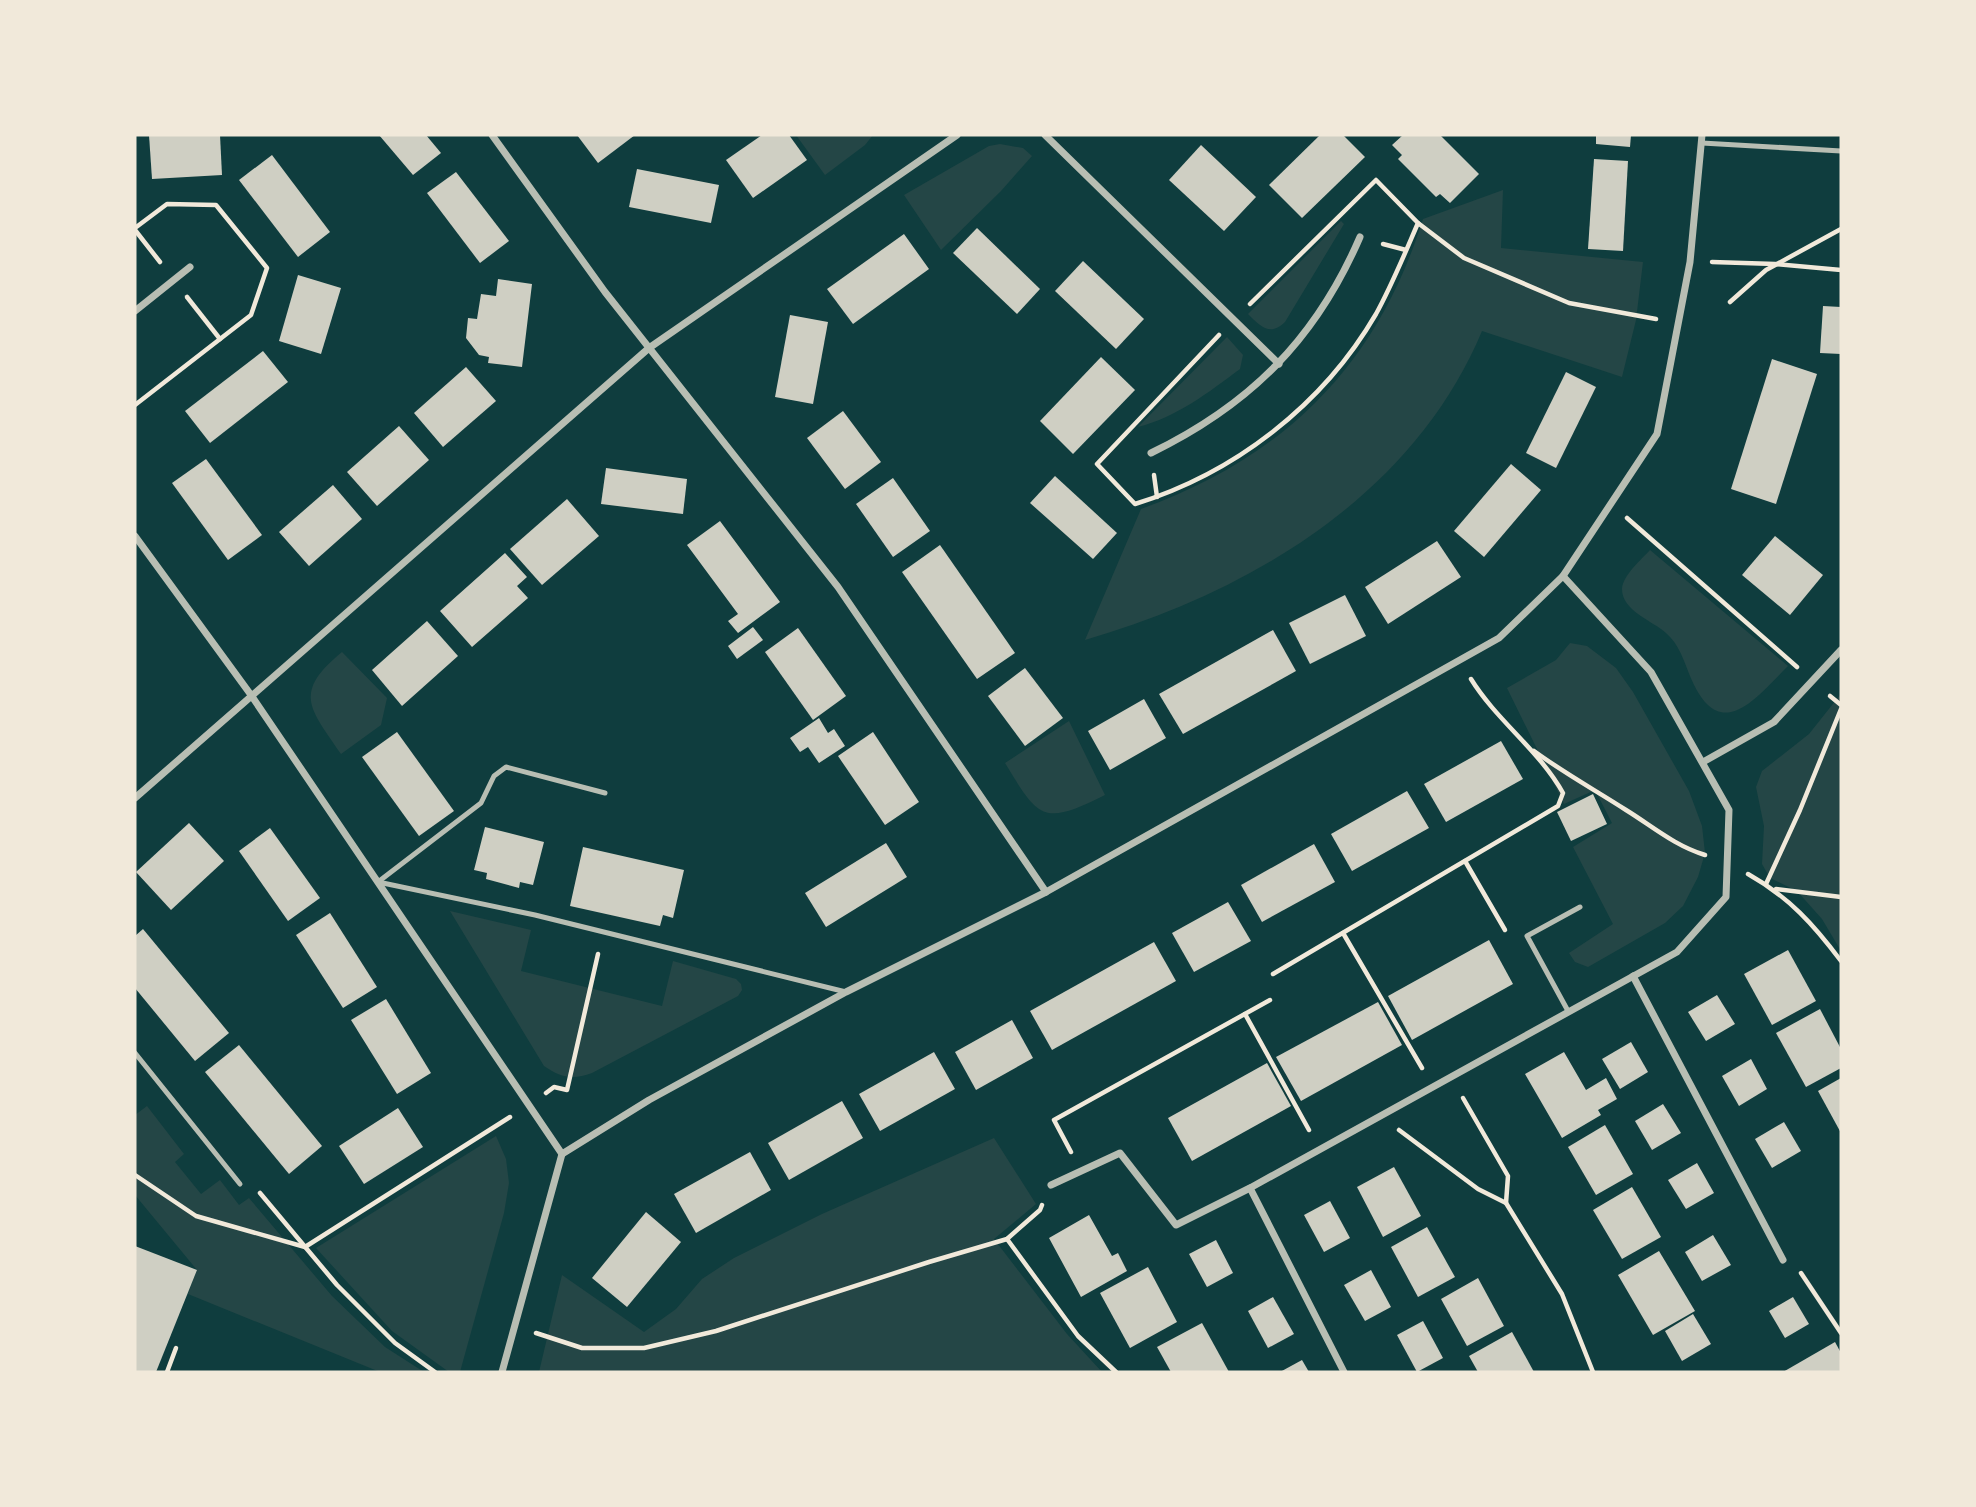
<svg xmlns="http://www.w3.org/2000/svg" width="1976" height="1507" font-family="Signika,sans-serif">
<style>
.green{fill:#244646}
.building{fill:#cfcfc3}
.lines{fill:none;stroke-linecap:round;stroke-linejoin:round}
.path{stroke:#f1e9da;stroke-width:4.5}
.service{stroke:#b8beb3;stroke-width:5}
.minor{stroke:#b8beb3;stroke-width:7}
</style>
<rect width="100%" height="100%" fill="#0f3d3e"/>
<g class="green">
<polygon points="796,135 873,135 865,145 825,175"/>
<polygon points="1000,144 1023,148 1032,156 1001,191 941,250 904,195 989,146"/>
<path d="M1503,190L1501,248L1643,262L1636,320L1622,377L1482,331C1413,496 1250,592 1085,640L1141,509C1285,457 1377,365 1423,219Z"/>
<path d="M1341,221L1344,224L1285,322C1270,337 1260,326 1248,314Z"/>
<path d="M1227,337L1243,355L1240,369C1209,392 1177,417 1138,427Z"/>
<path d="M1650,550L1788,666C1754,700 1719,746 1690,676C1684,661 1679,644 1666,633C1653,621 1622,611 1622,589C1623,575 1641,560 1650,550Z"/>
<polygon points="1570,643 1587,646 1616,668 1633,692 1689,791 1702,826 1705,853 1698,877 1683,906 1665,923 1588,967 1575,962 1569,953 1613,924 1573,847 1612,823 1595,790 1564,804 1507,688 1556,660"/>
<path d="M342,652L387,698L381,725L341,754C310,708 292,693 342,652Z"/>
<polygon points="1840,695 1841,697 1841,951 1822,919 1797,891 1770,878 1762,864 1764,826 1756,787 1762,771 1809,734"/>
<path d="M1069,721L1105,795C1043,826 1039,819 1005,763Z"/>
<path d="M450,911L531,930L521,971L662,1006L673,961L736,979L741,984L742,990L738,996L592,1073C573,1080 561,1078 544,1066Z"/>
<polygon points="147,1106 184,1154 175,1162 201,1194 220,1180 239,1205 249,1198 332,1296 385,1347 424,1372 380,1372 188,1294 197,1270 135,1195 135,1115"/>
<polygon points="496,1136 506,1159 509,1183 504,1213 460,1372 449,1372 392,1331 316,1248"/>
<polygon points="994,1138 1036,1204 994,1239 1067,1334 1102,1372 539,1372 562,1275 644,1332 676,1309 702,1279 734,1258 822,1214"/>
</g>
<g class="building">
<polygon points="149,135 220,135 222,175 152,179"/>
<polygon points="379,135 426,135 441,153 413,175"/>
<polygon points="577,135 635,135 598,163"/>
<polygon points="762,135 789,135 807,160 753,198 726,160"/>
<polygon points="1320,135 1343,135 1365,157 1302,218 1269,185"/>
<polygon points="1403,135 1440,135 1479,174 1450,203 1440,194 1436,197 1398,159 1402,155 1392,145"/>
<polygon points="1596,135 1631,135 1630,147 1596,144"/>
<polygon points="1201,145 1256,197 1224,231 1169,180"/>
<polygon points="272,155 330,232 298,257 239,180"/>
<polygon points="1594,159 1628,161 1623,251 1588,249"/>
<polygon points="637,169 719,185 711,223 629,207"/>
<polygon points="456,172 509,241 480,263 427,193"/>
<polygon points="977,228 1040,289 1017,314 953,253"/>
<polygon points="904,234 929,269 853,324 827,289"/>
<polygon points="1083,261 1144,319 1116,349 1055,291"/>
<polygon points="298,275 341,288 321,354 279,341"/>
<polygon points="498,279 532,284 522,367 488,363 489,357 479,355 466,338 468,318 477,319 481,294 496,296"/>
<polygon points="1823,306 1841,307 1841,354 1820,353"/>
<polygon points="790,315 828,322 813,404 775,397"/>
<polygon points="263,351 288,382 210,443 185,411"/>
<polygon points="1101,357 1135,390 1073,454 1040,421"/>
<polygon points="1772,359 1817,374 1776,504 1731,489"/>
<polygon points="466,367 496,401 443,447 414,413"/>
<polygon points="1566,372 1596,387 1556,468 1526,453"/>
<polygon points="843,411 881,462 845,489 807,438"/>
<polygon points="399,426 429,460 377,506 347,472"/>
<polygon points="206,459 262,535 228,560 172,483"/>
<polygon points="1511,464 1541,490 1484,557 1454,531"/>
<polygon points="606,468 687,479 683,514 601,504"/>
<polygon points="1055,476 1117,533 1093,559 1030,503"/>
<polygon points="893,478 930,531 893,557 856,504"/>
<polygon points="333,485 362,519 309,566 279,532"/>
<polygon points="567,499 599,536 542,585 510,549"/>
<polygon points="720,521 780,602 738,633 728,621 738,614 687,545"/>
<polygon points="1775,536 1823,575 1790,615 1742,575"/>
<polygon points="1437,541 1461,577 1388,624 1365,587"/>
<polygon points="940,545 1015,653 977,679 902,572"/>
<polygon points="505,553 527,577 517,586 528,598 472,647 440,611"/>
<polygon points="1345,595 1366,636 1310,664 1289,623"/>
<polygon points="427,621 458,656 402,706 372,670"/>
<polygon points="753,627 763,640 737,659 728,646"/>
<polygon points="798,628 846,696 813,720 765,652"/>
<polygon points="1273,630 1296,671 1183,734 1159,694"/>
<polygon points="1025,668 1063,718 1025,746 988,696"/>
<polygon points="1144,699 1166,738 1110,770 1088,731"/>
<polygon points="819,718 828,733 834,729 845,746 819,763 808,747 800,752 790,738"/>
<polygon points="397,732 454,811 419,836 362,757"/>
<polygon points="873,732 919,802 885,825 838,756"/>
<polygon points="1501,741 1523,779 1446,822 1424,784"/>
<polygon points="1407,791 1429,828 1352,871 1331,834"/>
<polygon points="1593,794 1607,824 1571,841 1557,812"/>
<polygon points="189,823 224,861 171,910 136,872"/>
<polygon points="485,827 544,842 533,885 520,882 519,888 486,879 487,873 474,870"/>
<polygon points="270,828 320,898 288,921 239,851"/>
<polygon points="886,843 907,877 826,927 805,893"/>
<polygon points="1314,844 1335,882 1262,922 1241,885"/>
<polygon points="583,847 684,870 673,918 663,915 660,926 570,906"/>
<polygon points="1228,902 1251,941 1194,972 1172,933"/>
<polygon points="330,913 377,987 343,1008 296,935"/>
<polygon points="143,929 229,1033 195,1061 135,988 135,936"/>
<polygon points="1489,940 1513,984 1412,1040 1388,996"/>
<polygon points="1154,942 1176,981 1052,1050 1030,1011"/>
<polygon points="1788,950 1816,1001 1772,1025 1744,974"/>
<polygon points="1717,995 1735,1024 1706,1041 1688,1012"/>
<polygon points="386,999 431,1073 397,1094 351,1020"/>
<polygon points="1378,1002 1402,1045 1301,1101 1276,1057"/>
<polygon points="1820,1009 1841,1049 1841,1068 1806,1087 1776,1033"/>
<polygon points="1012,1020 1033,1058 976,1090 955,1052"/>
<polygon points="1631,1042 1648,1072 1620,1089 1602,1059"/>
<polygon points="239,1045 322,1146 289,1174 205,1072"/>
<polygon points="934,1052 955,1089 880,1131 859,1094"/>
<polygon points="1564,1052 1586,1090 1606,1078 1617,1099 1598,1110 1601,1115 1562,1138 1525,1074"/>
<polygon points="1751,1059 1767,1089 1739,1106 1722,1076"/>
<polygon points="1267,1063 1291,1106 1192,1161 1168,1118"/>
<polygon points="1841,1078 1841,1133 1818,1091"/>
<polygon points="842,1101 863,1138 789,1180 768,1143"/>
<polygon points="1663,1104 1681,1133 1652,1150 1635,1121"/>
<polygon points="398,1108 423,1147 364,1184 339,1146"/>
<polygon points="1784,1122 1801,1151 1772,1168 1755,1139"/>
<polygon points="1605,1125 1633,1174 1596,1195 1568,1147"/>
<polygon points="750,1152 771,1190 696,1233 674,1194"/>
<polygon points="1697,1163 1714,1193 1686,1209 1668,1180"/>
<polygon points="1394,1167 1421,1216 1383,1237 1357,1187"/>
<polygon points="1632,1187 1661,1237 1622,1259 1593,1210"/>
<polygon points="1330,1201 1350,1238 1324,1252 1304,1215"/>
<polygon points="646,1212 681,1242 627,1307 592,1278"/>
<polygon points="1089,1215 1112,1256 1118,1253 1127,1271 1081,1297 1049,1238"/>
<polygon points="1427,1227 1455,1277 1418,1297 1391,1247"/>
<polygon points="1713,1235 1731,1265 1702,1281 1685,1252"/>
<polygon points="1216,1240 1233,1273 1207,1287 1189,1254"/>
<polygon points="135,1246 197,1270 156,1372 135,1372"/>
<polygon points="1659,1251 1695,1311 1653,1335 1618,1275"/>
<polygon points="1148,1267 1177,1322 1130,1348 1100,1293"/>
<polygon points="1371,1270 1391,1307 1365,1321 1344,1285"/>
<polygon points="1478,1278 1504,1326 1467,1346 1441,1299"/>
<polygon points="1273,1297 1294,1334 1268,1348 1248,1311"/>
<polygon points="1793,1297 1809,1324 1785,1338 1769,1311"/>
<polygon points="1693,1314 1711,1344 1682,1361 1665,1331"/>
<polygon points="1423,1321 1443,1358 1417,1372 1397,1335"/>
<polygon points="1202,1323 1229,1372 1171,1372 1157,1347"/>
<polygon points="1512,1332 1534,1372 1478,1372 1469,1356"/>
<polygon points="1835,1342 1841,1353 1841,1372 1783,1372"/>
<polygon points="1302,1360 1309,1372 1280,1372"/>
</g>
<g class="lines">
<g class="path">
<polyline points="135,228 167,204 216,205 267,268 251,315 135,405"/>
<polyline points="135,230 160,262"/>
<polyline points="1383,244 1406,250"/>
<polyline points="1712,262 1775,264 1841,270"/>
<polyline points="187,297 220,339"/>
<polyline points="1730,302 1766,270 1841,229"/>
<polyline points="1250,304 1376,180 1418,223"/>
<path d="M1219,335L1097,464L1135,504C1235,473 1323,405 1376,314C1392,285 1405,253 1418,223L1464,258L1569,303L1656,319"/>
<polyline points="1154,475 1157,497"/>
<polyline points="1627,518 1797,667"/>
<polyline points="1830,696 1841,705"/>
<path d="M1534,751C1564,773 1595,790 1626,810C1652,826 1675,846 1705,855"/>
<polyline points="1465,861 1505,930"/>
<path d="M1748,874C1789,897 1814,925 1841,961"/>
<polyline points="1766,884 1800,810 1841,709"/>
<polyline points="1776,889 1841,897"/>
<polyline points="1343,933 1422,1068"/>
<path d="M1273,974L1558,806L1563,793C1539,750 1497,721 1471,679"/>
<polyline points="1245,1014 1309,1130"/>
<polyline points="546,1093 554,1087 567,1090 598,954"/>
<polyline points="1463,1098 1508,1176 1506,1203"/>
<polyline points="1399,1130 1478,1189 1506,1203 1562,1294 1593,1372"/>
<polyline points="1071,1152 1054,1120 1270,1000"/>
<polyline points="135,1175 196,1216 305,1247 510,1117"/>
<polyline points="260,1193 337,1285 395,1343 435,1372"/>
<polyline points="1042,1205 1040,1210 1007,1239 1078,1336 1116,1372"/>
<polyline points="1801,1273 1841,1333"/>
<polyline points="536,1333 582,1348 644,1348 716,1331 929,1262 1007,1239"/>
<polyline points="167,1372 176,1348"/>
</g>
<g class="service">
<polyline points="1702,143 1841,151"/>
<polyline points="378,882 535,915 846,992"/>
<polyline points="378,882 481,803 494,776 506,767 605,793"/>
<polyline points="1568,1011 1527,936 1580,907"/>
<polyline points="135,1053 240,1184"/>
</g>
<g class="minor">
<polyline points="492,135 605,292 838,587 1046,892"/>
<polyline points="1045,135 1279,364"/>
<polyline points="135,311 190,267"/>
<path d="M1151,453C1250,405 1316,339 1360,237"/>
<polyline points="135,536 251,695 562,1154 502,1372"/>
<polyline points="1703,762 1774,722 1841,650"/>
<polyline points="135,798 649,348 957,135"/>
<polyline points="1633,976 1783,1260"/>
<polyline points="562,1154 649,1100 846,992 1046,892 1499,638 1563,576 1657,434 1690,262 1702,135"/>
<polyline points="1051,1185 1120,1153 1176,1225 1250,1188 1677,952 1726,897 1729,810 1651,672 1563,576"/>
<polyline points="1250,1188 1344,1372"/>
</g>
</g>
<rect width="1976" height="1507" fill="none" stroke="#f1e9da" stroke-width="273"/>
</svg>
